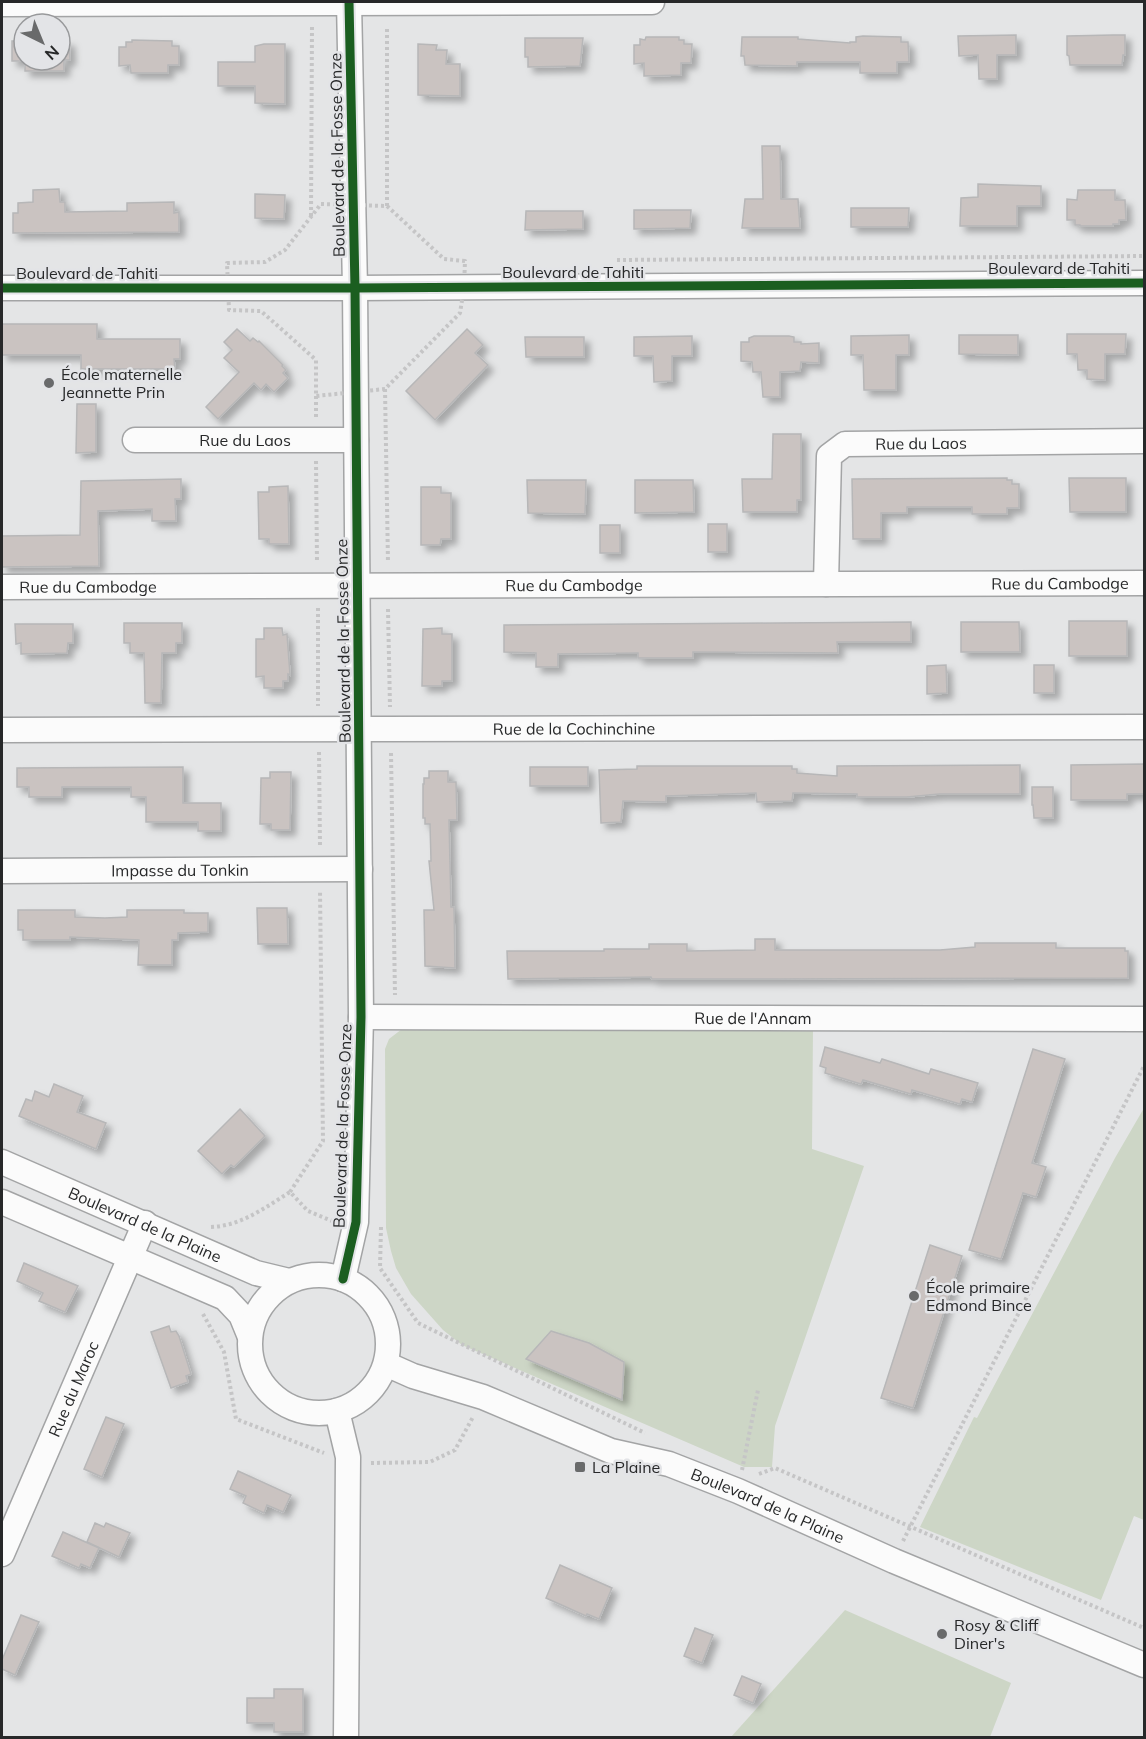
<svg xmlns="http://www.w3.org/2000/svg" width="1146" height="1739" font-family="Mulish,sans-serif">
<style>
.green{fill:#cdd6c6}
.building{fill:#cac3c1;stroke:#b7b7b8;stroke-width:1.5;filter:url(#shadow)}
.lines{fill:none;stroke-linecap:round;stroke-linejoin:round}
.minor-casing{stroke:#a3a4a5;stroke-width:27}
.path{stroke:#c5c5c6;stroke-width:4;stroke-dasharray:3 3;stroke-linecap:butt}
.minor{stroke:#fbfbfb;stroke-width:24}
.cycleway-casing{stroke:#e3e4e7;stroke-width:13}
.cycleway{stroke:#1b5e20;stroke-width:9}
.poi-dot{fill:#696a6b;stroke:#e3e4e7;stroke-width:2}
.labels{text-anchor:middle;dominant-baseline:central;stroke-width:5;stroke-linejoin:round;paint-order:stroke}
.street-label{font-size:16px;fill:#272829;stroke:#e3e4e7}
.poi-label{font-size:16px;fill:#272829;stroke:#e3e4e7;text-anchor:start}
</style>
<defs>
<filter id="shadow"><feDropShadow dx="5.5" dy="5.5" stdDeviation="3" flood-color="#0004"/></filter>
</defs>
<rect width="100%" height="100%" fill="#e4e5e6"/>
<g class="green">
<polygon points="813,1027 812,1149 864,1166 775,1426 772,1467 744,1467 462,1345 443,1330 411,1294 396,1268 391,1251 386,1228 385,1049 389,1039 402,1029"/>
<polygon points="1144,1108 1144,1520 1134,1516 1101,1600 920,1527 974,1417 977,1418 1115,1158"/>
<polygon points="845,1610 1011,1683 990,1737 731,1737"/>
</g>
<g class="building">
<polygon points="1016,35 1016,55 997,55 997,79 979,79 978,55 959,56 958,36"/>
<polygon points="1113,35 1125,35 1125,55 1123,55 1122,65 1070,65 1069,56 1067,55 1067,36"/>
<polygon points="863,36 901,37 901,42 908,42 909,62 897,62 897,73 860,73 860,62 797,62 797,66 745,65 744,56 741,56 742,37 798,37 798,39 850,43 850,42 856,42 856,37"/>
<polygon points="646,37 679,37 679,40 684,40 684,44 692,44 691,63 681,63 681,75 644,76 644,63 634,64 634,45 640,45 640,39 645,40"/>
<polygon points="525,38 583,38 580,66 528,67 528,57 525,57"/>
<polygon points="132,40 172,41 172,46 179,46 179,65 168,65 168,73 131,73 130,65 119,66 119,47 126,47 126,42 132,42"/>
<polygon points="12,41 24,41 24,60 60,60 60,41 69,41 70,60 64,60 64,71 25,71 25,61 12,61"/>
<polygon points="264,44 285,44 285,104 255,103 255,86 218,86 218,62 255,62 255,46"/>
<polygon points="418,44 437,45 436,50 447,50 446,64 460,64 460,96 418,95"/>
<polygon points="762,146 780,146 781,199 798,199 800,228 742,228 745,199 763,199"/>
<polygon points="978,184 1041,186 1041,206 1017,206 1017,226 960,226 961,198 978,197"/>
<polygon points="59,189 60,202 65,202 65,212 127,211 127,203 174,202 174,213 179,212 179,232 13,233 13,213 18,213 18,203 33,202 33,190"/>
<polygon points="1078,190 1115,190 1115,200 1125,200 1126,220 1119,220 1119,224 1113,224 1113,226 1080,226 1080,225 1075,225 1075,220 1067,220 1067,199 1077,200"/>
<polygon points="255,194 285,195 284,219 255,218"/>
<polygon points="851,208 909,208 908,227 851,227"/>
<polygon points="634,210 691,210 690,228 634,229"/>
<polygon points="526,211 583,211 583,229 525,230"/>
<polygon points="2,324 97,324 97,339 180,339 180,359 174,359 175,369 81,369 81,355 2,355"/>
<polygon points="237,329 250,341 253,338 258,342 259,341 283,365 282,366 286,370 283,373 288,378 274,392 266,384 261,390 254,383 218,419 206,407 239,372 224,358 232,350 224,342"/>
<polygon points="467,329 483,345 475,353 488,365 435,420 406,391"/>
<polygon points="1067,334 1126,334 1125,354 1105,354 1105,380 1087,379 1087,370 1078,370 1077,354 1067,354"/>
<polygon points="909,335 909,355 896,355 896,390 864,390 863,355 851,355 851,336"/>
<polygon points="959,335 1018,335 1018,355 959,354"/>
<polygon points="692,336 692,356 672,356 672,381 654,382 653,356 634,356 634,337"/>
<polygon points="754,336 789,336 794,337 794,342 801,342 801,344 819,343 819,363 801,362 800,371 780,372 780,397 763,397 761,372 753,372 752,362 741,361 741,342 749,342 749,338"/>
<polygon points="525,337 584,337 584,357 526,357"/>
<polygon points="77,404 96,404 96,452 76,453"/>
<polygon points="773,434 801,434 801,500 797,500 797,512 743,512 742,479 772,479"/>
<polygon points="1007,478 1007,480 1012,480 1012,484 1019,484 1019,508 1007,508 1007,514 972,514 972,507 907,507 907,513 881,513 881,539 853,539 852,479"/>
<polygon points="1069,478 1126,478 1126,512 1070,512"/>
<polygon points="181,479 181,499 175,499 176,521 152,521 152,509 98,511 99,566 2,567 2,536 80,535 81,481"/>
<polygon points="527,480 586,480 585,514 528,513"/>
<polygon points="635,480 693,480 694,512 635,513"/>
<polygon points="288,486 289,544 269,544 269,539 259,539 258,492 269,492 269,487"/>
<polygon points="421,487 441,487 441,493 451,493 451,539 441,539 440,545 421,545"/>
<rect x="708" y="524" width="19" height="28"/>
<rect x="600" y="525" width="20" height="28"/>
<rect x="1069" y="621" width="58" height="35"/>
<polygon points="911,622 911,642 837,642 838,653 693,652 693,658 638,658 638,653 558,654 558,667 536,667 536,653 504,652 504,625"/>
<polygon points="961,622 1019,622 1020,652 961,652"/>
<polygon points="124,623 182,623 182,643 176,643 176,653 162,653 161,703 145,703 144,653 130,653 130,643 124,643"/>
<polygon points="15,624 73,624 73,643 68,643 67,653 21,654 21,643 16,644"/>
<polygon points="264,628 282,628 283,635 287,634 290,675 288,674 288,681 283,681 283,688 264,688 264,676 256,677 256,639 264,639"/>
<polygon points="442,628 442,634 452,634 452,681 442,681 442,686 422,686 423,629"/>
<polygon points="946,665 947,693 927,694 927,666"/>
<rect x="1034" y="665" width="20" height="28"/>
<polygon points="1144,764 1144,794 1127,794 1127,800 1071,800 1071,765"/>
<polygon points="1020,765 1020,794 939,794 907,797 857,797 857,794 793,793 792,801 757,802 756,793 666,796 666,802 623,801 621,822 601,823 599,770 637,769 637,766 792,766 792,769 797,769 797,773 837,776 837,766"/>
<polygon points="183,767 183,803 221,803 221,831 198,831 198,822 146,822 146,797 131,797 131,787 62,787 62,797 29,797 29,787 17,787 17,768"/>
<rect x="530" y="767" width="58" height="19"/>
<polygon points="429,771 448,771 448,782 456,782 457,820 449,820 451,907 454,907 455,968 425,966 424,910 434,910 429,861 431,861 430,824 425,824 425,818 423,818 423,784 424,784 424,778 429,778"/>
<polygon points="270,772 291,772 290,830 271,830 271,824 260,824 261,778 270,778"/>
<polygon points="1032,787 1053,787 1053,818 1034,818 1033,805 1032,805"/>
<polygon points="257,908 287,908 288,944 258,944"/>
<polygon points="18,910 75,910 75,917 105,918 127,917 127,910 184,910 184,913 208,913 208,932 178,933 178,940 172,940 172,965 138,965 139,940 70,937 70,940 23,940 23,930 18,930"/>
<polygon points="755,939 775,939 775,950 940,950 975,947 975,943 1056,943 1056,948 1125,948 1125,951 1128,951 1128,978 777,979 652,979 651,977 508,979 507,951 604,951 604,949 649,949 649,944 687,944 687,951 755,950"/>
<polygon points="825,1047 880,1063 882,1059 929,1074 931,1069 978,1083 972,1102 962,1099 960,1104 912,1090 911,1094 863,1080 861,1084 825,1073 826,1068 820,1066"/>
<polygon points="1033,1049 1065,1059 1032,1163 1046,1167 1036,1197 1023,1193 1001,1259 969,1250"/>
<polygon points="54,1084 83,1096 77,1112 106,1123 96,1149 19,1116 26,1099 32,1101 35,1091 49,1097"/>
<polygon points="240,1109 265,1136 234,1167 231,1165 222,1174 198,1151"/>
<polygon points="930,1245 962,1256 913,1408 881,1398"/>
<polygon points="24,1263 78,1286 65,1312 39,1301 43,1293 17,1281"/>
<polygon points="169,1326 171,1332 176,1331 179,1336 191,1374 186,1376 188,1382 171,1388 151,1332"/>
<polygon points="551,1331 589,1343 624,1362 622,1400 526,1359"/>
<polygon points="106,1417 124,1424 102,1477 84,1469"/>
<polygon points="238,1471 291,1495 283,1512 267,1505 264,1513 243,1503 246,1496 230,1489"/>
<polygon points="95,1523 104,1527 106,1523 130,1533 119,1557 87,1542"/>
<polygon points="63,1532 99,1548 90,1568 81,1564 79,1568 52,1556"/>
<polygon points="560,1565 612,1588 599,1619 587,1614 586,1616 546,1598"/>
<polygon points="21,1615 39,1622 15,1675 2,1669 2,1660"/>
<polygon points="695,1628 713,1635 702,1663 684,1656"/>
<polygon points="742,1676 761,1684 753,1703 734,1695"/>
<polygon points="274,1689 303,1689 303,1732 274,1732 274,1723 247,1723 247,1698 274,1698"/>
</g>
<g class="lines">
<g class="minor-casing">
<g id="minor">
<polyline points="2,4 652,2"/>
<polyline points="2,288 355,288 1144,283"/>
<path id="s1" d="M135,440H356"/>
<path id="s2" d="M826,584L829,456L845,444L1144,441"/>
<path id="s3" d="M2,587L1144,583"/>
<path id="s4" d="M2,730L1144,727"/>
<path id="s5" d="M2,871L360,869"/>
<path id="s6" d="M361,1017L1144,1019"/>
<path id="s7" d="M2,1162L256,1273L289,1281"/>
<polyline points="2,1202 225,1298 241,1315 250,1337"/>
<circle cx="319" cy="1344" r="69"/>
<polyline points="343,1279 356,1222 361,1017 355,288 349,2"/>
<path id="s8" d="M386,1364L413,1376L483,1397L611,1451L669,1464L738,1491L894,1561L1144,1665"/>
<polyline points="337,1411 348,1457 346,1738"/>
<path id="s9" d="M2,1554L145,1223"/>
</g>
</g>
<g class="path">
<polygon points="321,204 387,206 444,259 465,261 464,288 460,313 385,389 316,396 316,360 261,311 229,310 227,263 265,262 285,250"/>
<polyline points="387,206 387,27"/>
<polyline points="311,216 312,25"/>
<polyline points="617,260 1144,256"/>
<polyline points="385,389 388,563"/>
<polyline points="316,396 316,418"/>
<polyline points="316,461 317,562"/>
<polyline points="318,608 318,706"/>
<polyline points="388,609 390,707"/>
<polyline points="319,752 320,847"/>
<polyline points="391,753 395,995"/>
<polyline points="290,1192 323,1141 320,890"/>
<path d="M211,1227C241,1226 266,1207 290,1192L308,1211L332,1221"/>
<polyline points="381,1227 380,1268 418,1323 645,1433"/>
<polyline points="203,1314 224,1352 236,1419 324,1453"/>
<polyline points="371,1463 430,1462 455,1450 473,1417"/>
<polyline points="742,1470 758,1390"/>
<polyline points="759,1474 775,1468 1144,1628"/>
<polyline points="903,1541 1144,1066"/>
</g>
<use href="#minor" class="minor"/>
<g class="cycleway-casing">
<g id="cycleway">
<polyline points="2,288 355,288 1144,283"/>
<polyline points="343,1279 356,1222 361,1017 355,288 349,2"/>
</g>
</g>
<use href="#cycleway" class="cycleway"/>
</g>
<g class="poi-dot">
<circle cx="49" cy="383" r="6"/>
<circle cx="914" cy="1296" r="6"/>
<rect x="574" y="1461" width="12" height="12" rx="3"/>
<circle cx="942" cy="1634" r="6"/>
</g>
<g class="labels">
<g class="street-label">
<text transform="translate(337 155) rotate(-91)">Boulevard de la Fosse Onze</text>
<text x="1059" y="268">Boulevard de Tahiti</text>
<text x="573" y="272">Boulevard de Tahiti</text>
<text x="87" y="273">Boulevard de Tahiti</text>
<text stroke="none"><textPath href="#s1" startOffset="110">Rue du Laos</textPath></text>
<text stroke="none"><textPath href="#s2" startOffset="224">Rue du Laos</textPath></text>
<text stroke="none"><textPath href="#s3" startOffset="1058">Rue du Cambodge</textPath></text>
<text stroke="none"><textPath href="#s3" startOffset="572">Rue du Cambodge</textPath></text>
<text stroke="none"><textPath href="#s3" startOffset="86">Rue du Cambodge</textPath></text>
<text transform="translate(343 641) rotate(-91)">Boulevard de la Fosse Onze</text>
<text stroke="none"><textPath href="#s4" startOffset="572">Rue de la Cochinchine</textPath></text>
<text stroke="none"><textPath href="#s5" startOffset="178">Impasse du Tonkin</textPath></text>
<text stroke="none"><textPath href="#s6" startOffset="392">Rue de l'Annam</textPath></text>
<text transform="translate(342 1126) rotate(-88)">Boulevard de la Fosse Onze</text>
<text stroke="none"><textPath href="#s7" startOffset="156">Boulevard de la Plaine</textPath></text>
<text stroke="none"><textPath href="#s9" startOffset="180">Rue du Maroc</textPath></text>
<text stroke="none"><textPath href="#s8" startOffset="408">Boulevard de la Plaine</textPath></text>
</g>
<g class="poi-label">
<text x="61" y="374">École maternelle<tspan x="61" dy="18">Jeannette Prin</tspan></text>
<text x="926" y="1287">École primaire<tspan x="926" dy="18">Edmond Bince</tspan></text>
<text x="592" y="1467">La Plaine</text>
<text x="954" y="1625">Rosy &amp; Cliff<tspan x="954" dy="18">Diner's</tspan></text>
</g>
</g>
<rect width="1146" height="1739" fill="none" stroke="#272829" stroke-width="6"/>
<g transform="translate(42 42) rotate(137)"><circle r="28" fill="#e3e4e7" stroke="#98999b" stroke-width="1.5"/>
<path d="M0-4.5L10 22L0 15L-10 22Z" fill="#696a6b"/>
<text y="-9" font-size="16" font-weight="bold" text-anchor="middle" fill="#272829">N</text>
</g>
</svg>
